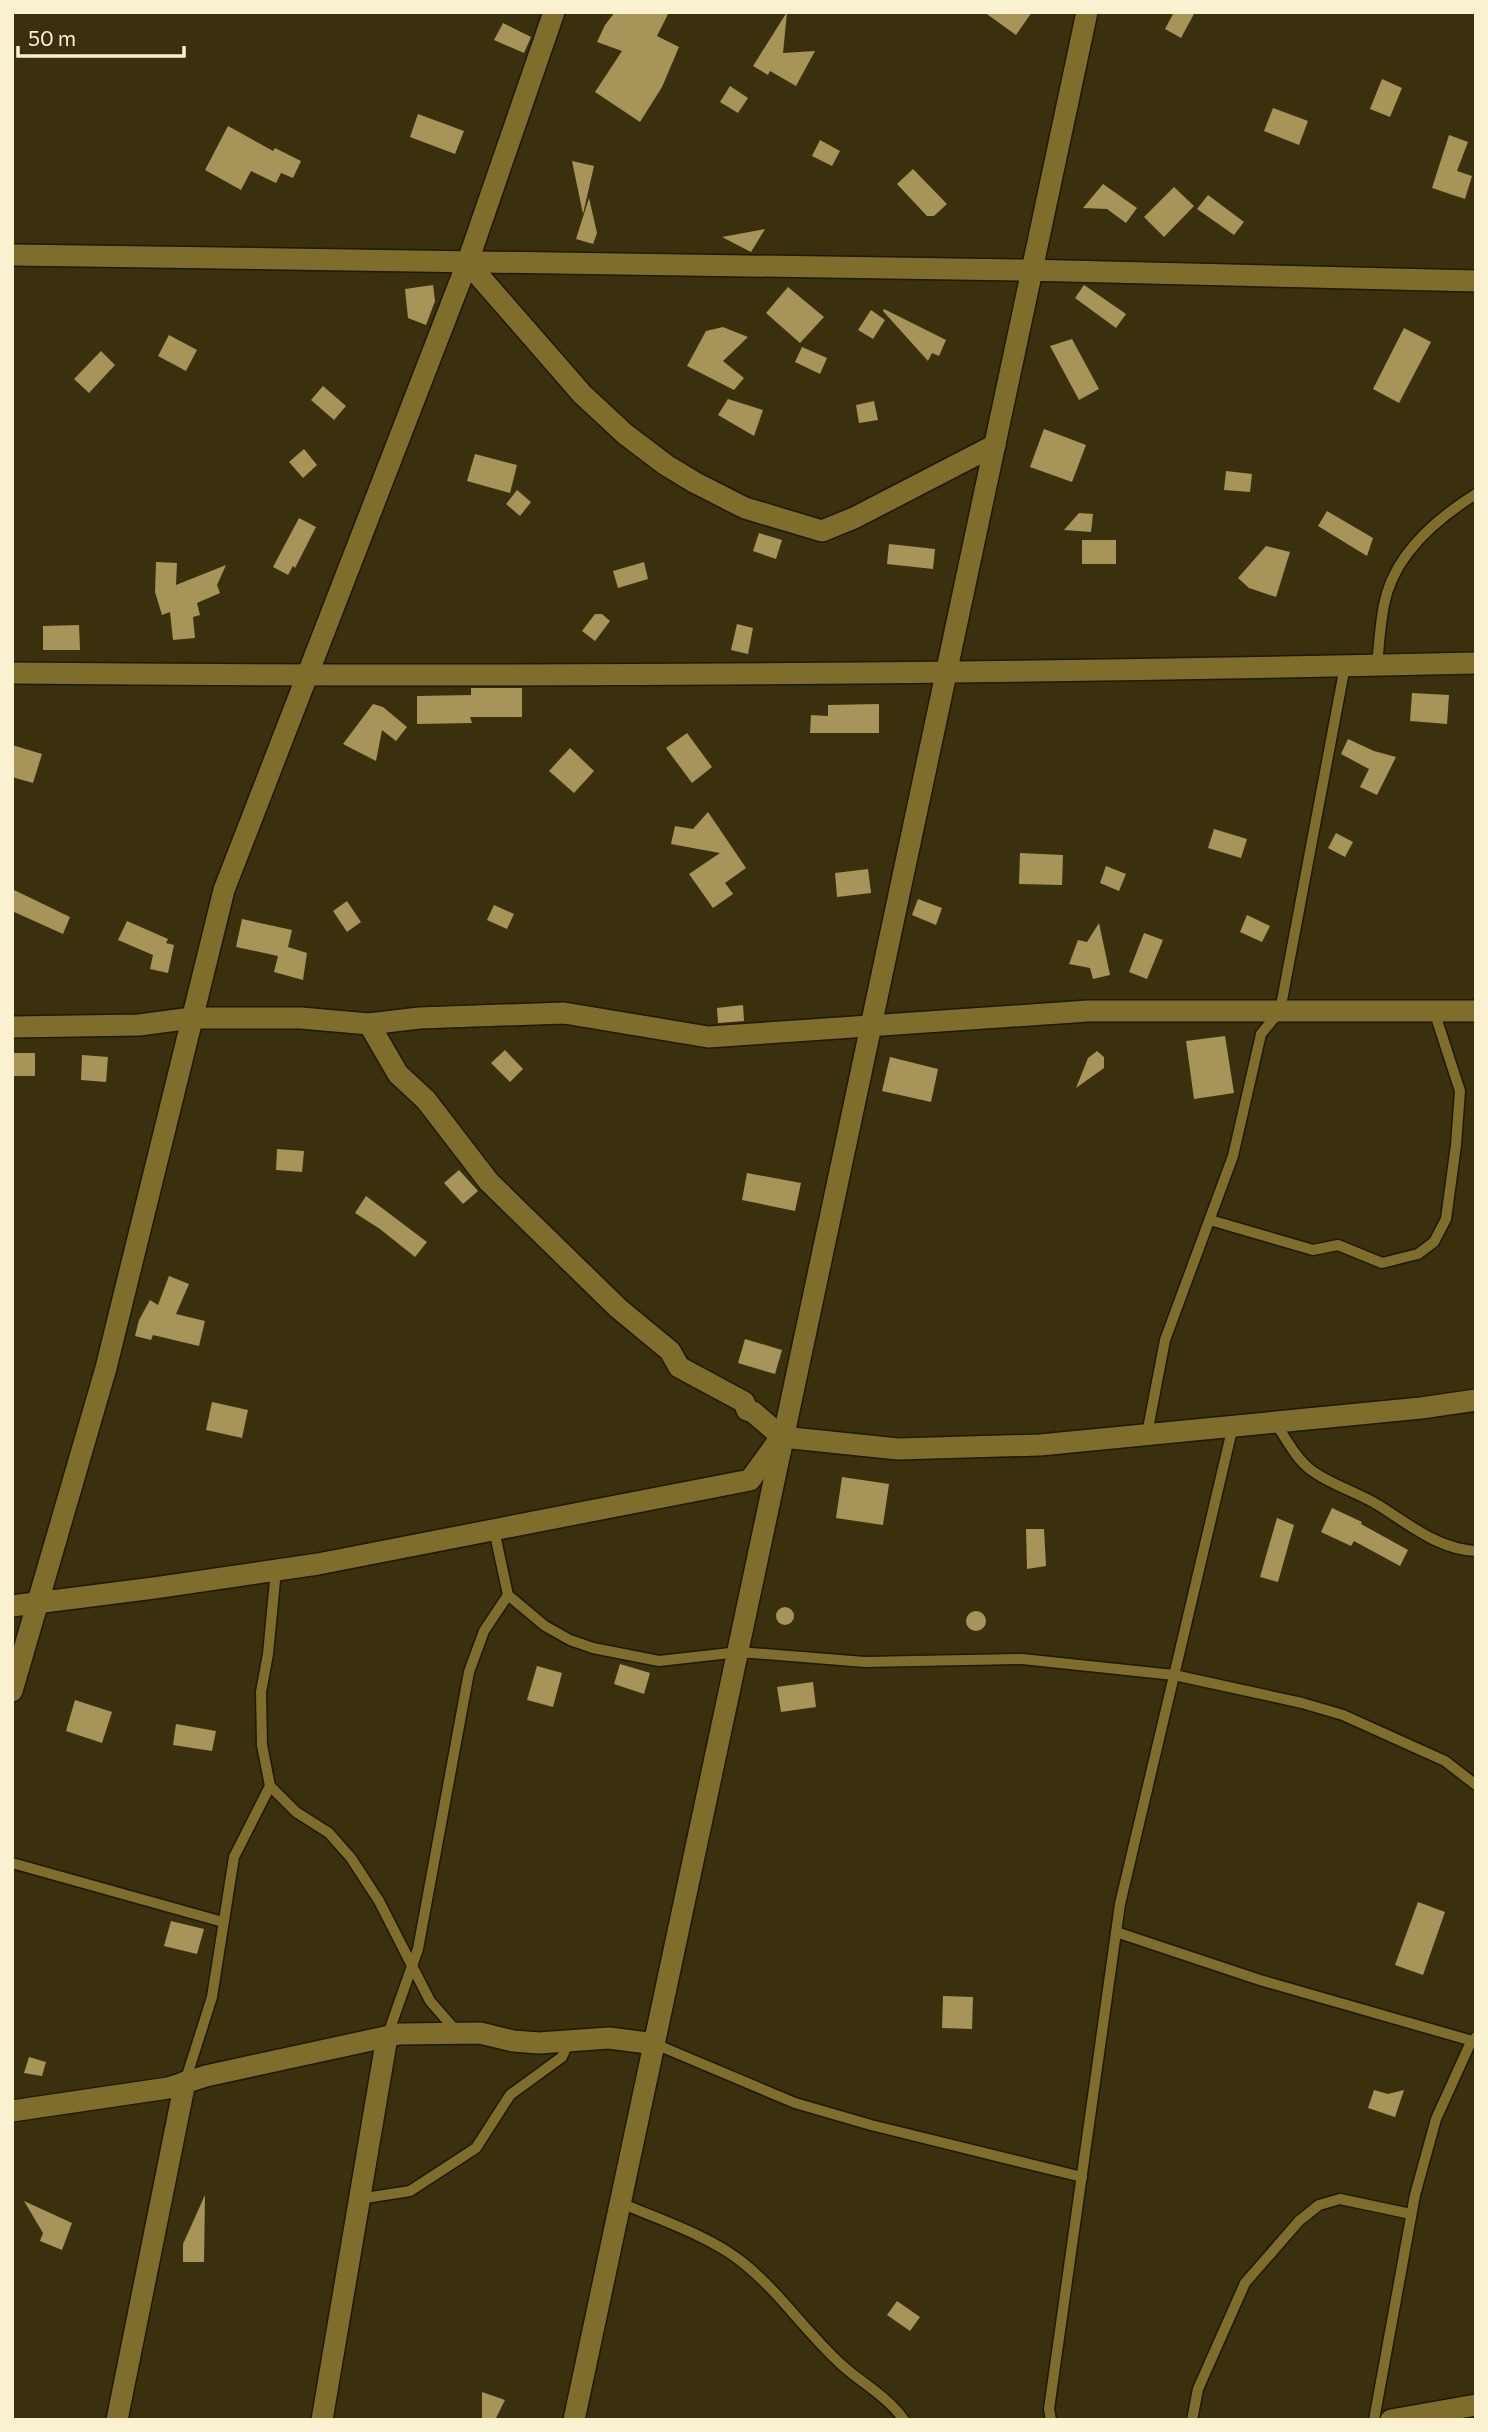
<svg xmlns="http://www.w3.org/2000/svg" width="1488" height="2432" font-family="Commissioner,sans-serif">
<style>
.building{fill:#a69459}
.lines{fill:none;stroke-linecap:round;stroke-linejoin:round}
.lane-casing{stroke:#1e1905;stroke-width:13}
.street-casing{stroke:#1e1905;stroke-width:24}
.lane{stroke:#7f6d2b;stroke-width:10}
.street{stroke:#7f6d2b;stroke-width:21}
</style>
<rect width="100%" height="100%" fill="#3a300d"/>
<g class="building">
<polygon points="615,12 669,12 657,36 679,47 662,87 640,122 595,92 622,51 597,42 605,25"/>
<polygon points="787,12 783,53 815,51 796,86 770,71 768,75 753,66"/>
<polygon points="984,12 1032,12 1016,35"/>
<polygon points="1174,12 1195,12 1181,38 1165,29"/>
<polygon points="503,23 531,37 524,53 494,40"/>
<polygon points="1382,79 1402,88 1390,117 1370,109"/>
<polygon points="730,86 748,98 738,113 720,102"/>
<polygon points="1273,108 1308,121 1299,145 1264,131"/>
<polygon points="418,114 464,131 455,154 410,137"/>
<polygon points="228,126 273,151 275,148 301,161 293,178 281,173 276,183 251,171 241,190 205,170"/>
<polygon points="1449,135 1468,142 1457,171 1472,176 1465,199 1432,188"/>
<polygon points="820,140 840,151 832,166 812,156"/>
<polygon points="572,161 594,166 583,214"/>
<polygon points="913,169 947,204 934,216 927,216 897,184"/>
<polygon points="1103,184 1137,208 1126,223 1107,209 1083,208"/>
<polygon points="1174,187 1194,206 1164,237 1144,217"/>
<polygon points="1208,195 1244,222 1234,235 1197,209"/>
<polygon points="589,198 597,233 593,244 576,239"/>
<polygon points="765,229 751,252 722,237"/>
<polygon points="433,285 435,301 426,325 408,318 405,289"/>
<polygon points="1084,285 1126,314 1116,328 1075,298"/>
<polygon points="788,287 824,317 800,343 766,313"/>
<polygon points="884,309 946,340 939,356 932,353 928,361 883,311"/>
<polygon points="871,310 885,320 873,339 858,330"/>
<polygon points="723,327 748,337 723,361 744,378 734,390 687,366 706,331"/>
<polygon points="1404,328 1431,342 1399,403 1373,389"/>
<polygon points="169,335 197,350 186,371 158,356"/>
<polygon points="1072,339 1099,389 1079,400 1050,346"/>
<polygon points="802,347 827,358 820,374 795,362"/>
<polygon points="101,351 115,365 89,393 74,379"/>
<polygon points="323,386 346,406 334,420 311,400"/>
<polygon points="728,399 763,410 754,436 718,415"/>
<polygon points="874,401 878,420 859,423 856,405"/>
<polygon points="1044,429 1086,445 1072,482 1030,467"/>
<polygon points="304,449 317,465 303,478 289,462"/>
<polygon points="475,454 517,465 510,493 467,481"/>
<polygon points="1226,471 1252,474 1250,492 1224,490"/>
<polygon points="517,490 531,502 520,516 506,504"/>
<polygon points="1327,511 1373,538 1367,556 1318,526"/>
<polygon points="1079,513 1093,514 1091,532 1064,530"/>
<polygon points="299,518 316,527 295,568 293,566 288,575 273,567"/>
<polygon points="759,533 782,540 776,559 753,551"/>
<rect x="1082" y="540" width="34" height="24"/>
<polygon points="889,544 935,549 933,569 887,564"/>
<polygon points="1266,546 1290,552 1276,597 1249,588 1238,578"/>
<polygon points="156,562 177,563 176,585 226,565 217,585 220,593 197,603 200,615 193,617 195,638 173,640 170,612 162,615 155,592"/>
<polygon points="644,562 648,579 618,588 613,571"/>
<polygon points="595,614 602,614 610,621 595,641 582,631"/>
<polygon points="737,624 753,628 748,654 731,650"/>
<polygon points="79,625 80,650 43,650 43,626"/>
<polygon points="471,688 522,688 522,717 470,717 472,723 417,724 417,696 471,695"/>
<polygon points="1412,693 1449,695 1447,724 1410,721"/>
<polygon points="373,704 383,707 407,727 396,741 382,730 376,761 343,744"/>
<polygon points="879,704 879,733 810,733 811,715 828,716 828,705"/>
<polygon points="687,733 712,767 692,783 666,748"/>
<polygon points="1348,739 1374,751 1396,757 1377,795 1360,787 1369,769 1341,754"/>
<polygon points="12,745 42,754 33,783 12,777"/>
<polygon points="570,748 594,771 574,793 549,771"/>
<polygon points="708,812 746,868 725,883 733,894 713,908 689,874 720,853 671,844 675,826 693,829"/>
<polygon points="1214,829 1247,839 1241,858 1208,848"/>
<polygon points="1336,833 1353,842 1345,857 1328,848"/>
<polygon points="1020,853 1063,855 1062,885 1019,884"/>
<polygon points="1106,866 1126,874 1119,891 1100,883"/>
<polygon points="868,869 871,893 837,897 835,873"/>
<polygon points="12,889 70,917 63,934 12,911"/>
<polygon points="918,899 942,908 936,925 912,915"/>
<polygon points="347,901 361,922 347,932 333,911"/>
<polygon points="494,905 514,914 507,929 487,920"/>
<polygon points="1247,915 1270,926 1262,942 1240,932"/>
<polygon points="242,919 292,930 288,947 307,953 303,980 274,972 278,956 236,947"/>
<polygon points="127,921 168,939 166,943 174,945 168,973 150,969 153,955 118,940"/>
<polygon points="1099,923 1110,975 1093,979 1090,968 1069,964 1078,940 1087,942"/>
<polygon points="1144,933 1163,940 1147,979 1129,972"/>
<polygon points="743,1005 744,1021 718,1023 717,1008"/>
<polygon points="1225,1036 1234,1093 1194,1099 1186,1041"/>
<polygon points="505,1050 523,1069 510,1082 491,1063"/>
<polygon points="1097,1051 1104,1057 1104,1068 1076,1088 1088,1058"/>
<rect x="12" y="1053" width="23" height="23"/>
<polygon points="82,1055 108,1057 106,1082 81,1080"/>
<polygon points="890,1057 938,1069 931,1102 882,1091"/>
<polygon points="277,1149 304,1151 302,1172 276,1170"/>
<polygon points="459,1170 478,1191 463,1204 444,1183"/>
<polygon points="747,1173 801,1183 795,1211 742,1200"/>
<polygon points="366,1196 427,1242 415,1257 380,1229 355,1213"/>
<polygon points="169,1276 189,1284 176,1314 205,1321 199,1346 153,1335 151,1340 135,1336 139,1320 150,1300 158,1305"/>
<polygon points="745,1339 782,1350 775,1374 738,1363"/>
<polygon points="212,1402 248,1410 242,1438 206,1430"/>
<polygon points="842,1477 889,1484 883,1525 836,1518"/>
<polygon points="1332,1508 1362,1522 1361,1524 1408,1550 1400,1566 1354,1541 1351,1546 1321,1532"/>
<polygon points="1277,1518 1294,1525 1278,1582 1260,1577"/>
<polygon points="1026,1529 1044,1529 1046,1566 1027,1569"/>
<circle cx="785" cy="1616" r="9"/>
<circle cx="976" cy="1621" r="10"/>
<polygon points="620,1664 650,1673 644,1694 614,1684"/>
<polygon points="537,1666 562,1673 553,1707 527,1700"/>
<polygon points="813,1682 816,1707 781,1712 777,1687"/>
<polygon points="75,1700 112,1712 102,1743 66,1731"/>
<polygon points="176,1724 216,1731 212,1751 173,1745"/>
<polygon points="1418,1902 1445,1912 1423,1975 1395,1965"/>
<polygon points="171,1921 204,1929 197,1954 164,1946"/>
<polygon points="943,1996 973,1997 972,2029 942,2028"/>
<polygon points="29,2057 46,2062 42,2076 24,2073"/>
<polygon points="1374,2090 1388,2094 1404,2090 1395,2117 1368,2108"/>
<polygon points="205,2195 204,2262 183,2262 183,2244"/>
<polygon points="24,2201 72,2223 62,2250 40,2241 43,2233"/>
<polygon points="897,2301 920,2317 910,2331 887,2315"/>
<polygon points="482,2392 505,2400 495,2420 482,2420"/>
</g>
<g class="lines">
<g class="lane-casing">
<g id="lane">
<path d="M1377,665C1379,645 1380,625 1384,605C1393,556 1436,519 1476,494"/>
<polyline points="1210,1220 1313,1250 1338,1245 1382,1263 1418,1254 1434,1242 1446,1219 1456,1145 1460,1091 1434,1011"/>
<path d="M1275,1422C1285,1437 1296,1459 1311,1470C1331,1485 1357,1492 1378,1505C1409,1524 1437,1549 1476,1551"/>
<polyline points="1147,1434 1165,1340 1233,1156 1261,1034 1280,1011 1345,666"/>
<polyline points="494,1530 508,1595 545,1626 570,1640 593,1648 659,1661 739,1652 865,1662 1022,1659 1174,1675 1302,1703 1343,1715 1445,1761 1476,1785"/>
<polyline points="276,1570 268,1654 261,1692 262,1745 270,1786 296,1812 329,1833 351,1858 379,1901 430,2001 458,2033"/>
<polyline points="12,1863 223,1922"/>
<polyline points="1116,1932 1260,1980 1476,2042"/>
<polyline points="387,2037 418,1949 469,1672 484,1631 508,1595"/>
<polyline points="655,2044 795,2103 871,2125 1082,2177"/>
<polyline points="185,2082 212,1997 234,1857 270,1786"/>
<polyline points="359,2199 410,2191 476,2148 510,2095 562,2057 569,2041"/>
<path d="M621,2203C658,2219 710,2236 742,2262C780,2292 807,2334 843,2366C863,2384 888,2397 904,2420"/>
<polyline points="1051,2420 1049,2409 1120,1904 1233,1426"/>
<polyline points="1192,2420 1198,2389 1245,2283 1299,2221 1319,2205 1340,2199 1411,2214"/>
<polyline points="1374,2420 1415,2195 1436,2119 1470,2044 1476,2037"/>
</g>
</g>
<g class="street-casing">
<g id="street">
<polyline points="12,255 1024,270 1476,281"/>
<polyline points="467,262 582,394 625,434 666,465 694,482 745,508 822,531 854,518 995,445"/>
<path d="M12,673C500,678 988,674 1476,663"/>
<polyline points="369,1024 398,1074 426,1100 489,1182 618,1308 670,1351 679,1367 744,1402 747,1410 753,1412 782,1437 898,1449 1040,1445 1421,1408 1476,1400"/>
<polyline points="12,1027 139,1025 192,1018 301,1018 369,1024 419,1018 564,1013 708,1037 1088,1011 1476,1011"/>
<polyline points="12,1606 154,1588 318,1564 750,1480 776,1444"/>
<polyline points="12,1691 106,1368 224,890 468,261 554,12"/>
<polyline points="12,2111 168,2088 206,2076 399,2034 480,2033 513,2041 539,2043 609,2038 655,2044"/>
<polyline points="117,2420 185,2082"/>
<polyline points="322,2420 387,2037"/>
<polyline points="574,2420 1087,12"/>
<polyline points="1391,2420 1476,2405"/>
</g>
</g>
<use href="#lane" class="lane"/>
<use href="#street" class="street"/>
</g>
<rect width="1488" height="2432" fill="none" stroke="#faf1d0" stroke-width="28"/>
<path d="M18 46v10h166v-10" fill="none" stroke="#faf1d0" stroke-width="3.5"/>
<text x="28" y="46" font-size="21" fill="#faf1d0" stroke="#3a300d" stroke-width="5" paint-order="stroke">50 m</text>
</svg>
